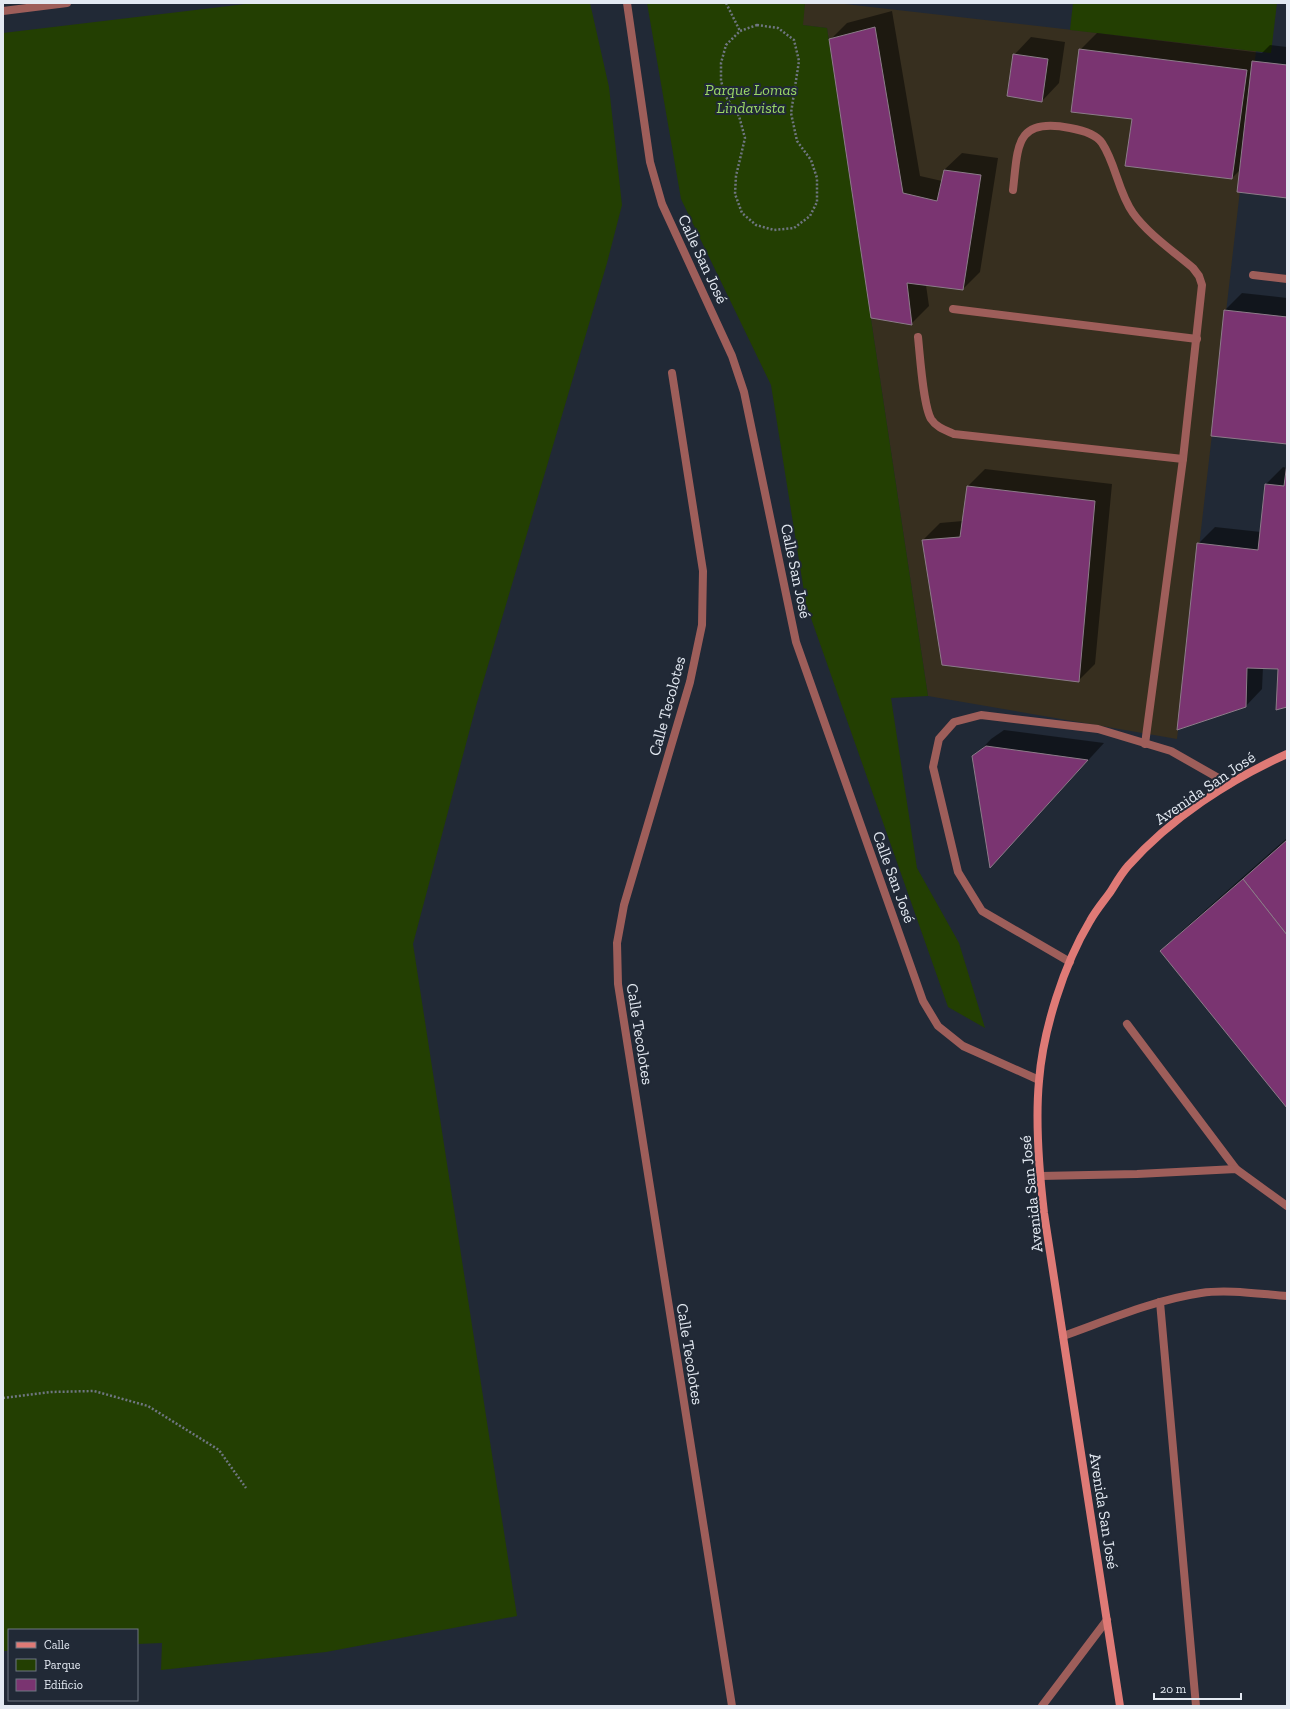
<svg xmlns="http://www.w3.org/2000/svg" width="1290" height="1709" font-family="'Zilla Slab',serif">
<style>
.industrial{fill:#372f1f}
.green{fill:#233f02}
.shadow{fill:#0007}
.building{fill:#7a3471;stroke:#8c7c89}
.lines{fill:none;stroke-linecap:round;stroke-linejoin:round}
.path{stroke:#6f7681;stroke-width:2.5;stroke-dasharray:2 2;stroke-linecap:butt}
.lane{stroke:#9e5e5a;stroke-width:8}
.street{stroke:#9e5e5a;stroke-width:8}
.secondary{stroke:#df7a76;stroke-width:8}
.labels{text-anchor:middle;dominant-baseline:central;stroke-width:4;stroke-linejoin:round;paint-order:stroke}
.park-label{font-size:16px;font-style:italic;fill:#9bd767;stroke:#212936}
.street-label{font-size:16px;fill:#e3e9f2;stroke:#212936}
</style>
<rect width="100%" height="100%" fill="#212936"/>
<polygon class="industrial" points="805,3 836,3 1256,51 1177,739 928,696 827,28 802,25"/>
<g class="green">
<polygon points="254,3 590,3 609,87 622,205 607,263 476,706 413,944 517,1616 326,1652 161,1670 162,1643 137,1644 137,1630 9,1630 9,1651 3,1651 3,33"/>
<polygon points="647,3 805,3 803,25 827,28 928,696 891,698 917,868 959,943 985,1028 948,1007 806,604 771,385 681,199"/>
<polygon points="1073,3 1277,3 1271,53 1070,30"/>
</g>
<g class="shadow">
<polygon points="892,11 920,176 942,181 944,170 962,153 998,158 980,272 963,289 926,285 929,306 912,323 830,40 847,23"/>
<polygon points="1097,33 1262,53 1270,45 1287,47 1287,196 1241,169 1232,178 1133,118 1080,50"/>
<polygon points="1031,37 1065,42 1059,83 1042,101 1014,55"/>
<polygon points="1242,293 1287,298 1287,443 1225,310"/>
<polygon points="1283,467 1287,468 1287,706 1279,668 1263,667 1262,689 1245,707 1198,544 1215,527 1261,532 1266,484"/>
<polygon points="985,469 1112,484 1095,664 1078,681 923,540 940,523 963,521 968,486"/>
<polygon points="1004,730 1104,743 991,866 974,757 991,739"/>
<polygon points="1287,838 1287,1107 1161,951 1184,929"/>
</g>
<g class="building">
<polygon points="875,27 903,193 937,201 944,170 981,175 963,290 907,283 912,325 871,318 829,39"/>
<polygon points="1079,49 1247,70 1232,179 1125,166 1132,119 1071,112"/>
<polygon points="1013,54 1048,59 1042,102 1007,96"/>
<polygon points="1252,61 1287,65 1287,198 1237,192"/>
<polygon points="1224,310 1287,317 1287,444 1211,436"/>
<polygon points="1287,463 1287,707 1276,710 1278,669 1247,668 1246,707 1177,730 1197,543 1258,550 1265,484 1284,486"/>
<polygon points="967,486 1095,501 1079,682 942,665 922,540 960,537"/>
<polygon points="986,746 1088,760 990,868 972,756"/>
<polygon points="1287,840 1287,935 1243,879"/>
<polygon points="1243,879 1287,935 1287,1108 1160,951"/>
</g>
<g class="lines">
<g class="path">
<polyline points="726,3 740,31"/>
<polygon points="757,25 778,28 794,40 799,61 791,113 797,141 811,160 817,178 817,202 810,216 794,228 774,230 756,225 742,213 735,194 736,176 745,138 739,116 726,97 721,81 721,63 726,45 740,31"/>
<polyline points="3,1398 51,1392 94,1391 148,1406 219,1450 246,1488"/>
</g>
<g class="lane">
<path d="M1013,190C1018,146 1015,117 1070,128C1081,130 1096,134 1102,143C1116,164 1118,192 1133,213C1148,234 1173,251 1193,268L1199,276L1202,285L1183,459L1145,744"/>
<polyline points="1253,275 1287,279"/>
<polyline points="953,309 1197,339"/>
<path d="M918,337C920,355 923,405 931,419C936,427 945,430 954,434L1183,459"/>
<polyline points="1070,962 982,911 958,872 933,767 939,739 954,722 981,715 1098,729 1171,751 1229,784"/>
<polyline points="1127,1024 1236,1169"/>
<polyline points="1040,1176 1137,1174 1236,1169 1287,1206"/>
<polyline points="1160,1302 1196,1706"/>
<path d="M1063,1336C1108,1320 1154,1300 1201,1293C1227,1289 1260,1294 1287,1296"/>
</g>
<g class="street">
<polyline points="627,3 650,162 662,204 732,356 744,392 796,642 923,1001 938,1026 963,1046 1039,1080"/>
<polyline points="3,11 67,3"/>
<polyline points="672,373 703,571 702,625 690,682 624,905 617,943 618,984 732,1706"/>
<polyline points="1042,1706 1107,1620"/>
</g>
<path class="secondary" d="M1120,1706L1044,1213C1039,1170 1035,1124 1039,1081C1043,1030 1064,964 1090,921C1096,910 1104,901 1111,891C1116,883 1121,874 1128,866C1171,818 1229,780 1287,754"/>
</g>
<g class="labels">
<g class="park-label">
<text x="751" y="89">Parque Lomas<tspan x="751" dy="18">Lindavista</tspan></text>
</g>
<g class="street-label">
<text transform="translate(703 259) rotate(65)">Calle San José</text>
<text transform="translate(796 571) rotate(78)">Calle San José</text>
<text transform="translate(667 706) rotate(-75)">Calle Tecolotes</text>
<text transform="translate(1205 788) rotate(-34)">Avenida San José</text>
<text transform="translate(894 877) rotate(70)">Calle San José</text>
<text transform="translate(640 1034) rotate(81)">Calle Tecolotes</text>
<text transform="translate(1031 1194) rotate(-96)">Avenida San José</text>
<text transform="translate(690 1354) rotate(81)">Calle Tecolotes</text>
<text transform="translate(1104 1511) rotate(81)">Avenida San José</text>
</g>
</g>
<rect width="1290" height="1709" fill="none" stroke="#e3e9f2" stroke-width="8"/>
<rect x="8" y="1629" width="130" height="72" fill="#212936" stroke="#6f7681"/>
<rect x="16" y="1642" width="20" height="6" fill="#df7a76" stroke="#6f7681"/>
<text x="44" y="1649" font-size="12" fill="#e3e9f2">Calle</text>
<rect x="16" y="1659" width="20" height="12" fill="#233f02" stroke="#6f7681"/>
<text x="44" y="1669" font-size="12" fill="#e3e9f2">Parque</text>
<rect x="16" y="1679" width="20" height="12" fill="#7a3471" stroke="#6f7681"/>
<text x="44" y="1689" font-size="12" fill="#e3e9f2">Edificio</text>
<path d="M1154 1693v6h87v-6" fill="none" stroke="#e3e9f2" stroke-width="2"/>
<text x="1160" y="1693" font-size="12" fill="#e3e9f2" stroke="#212936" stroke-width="3" paint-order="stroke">20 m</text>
</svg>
